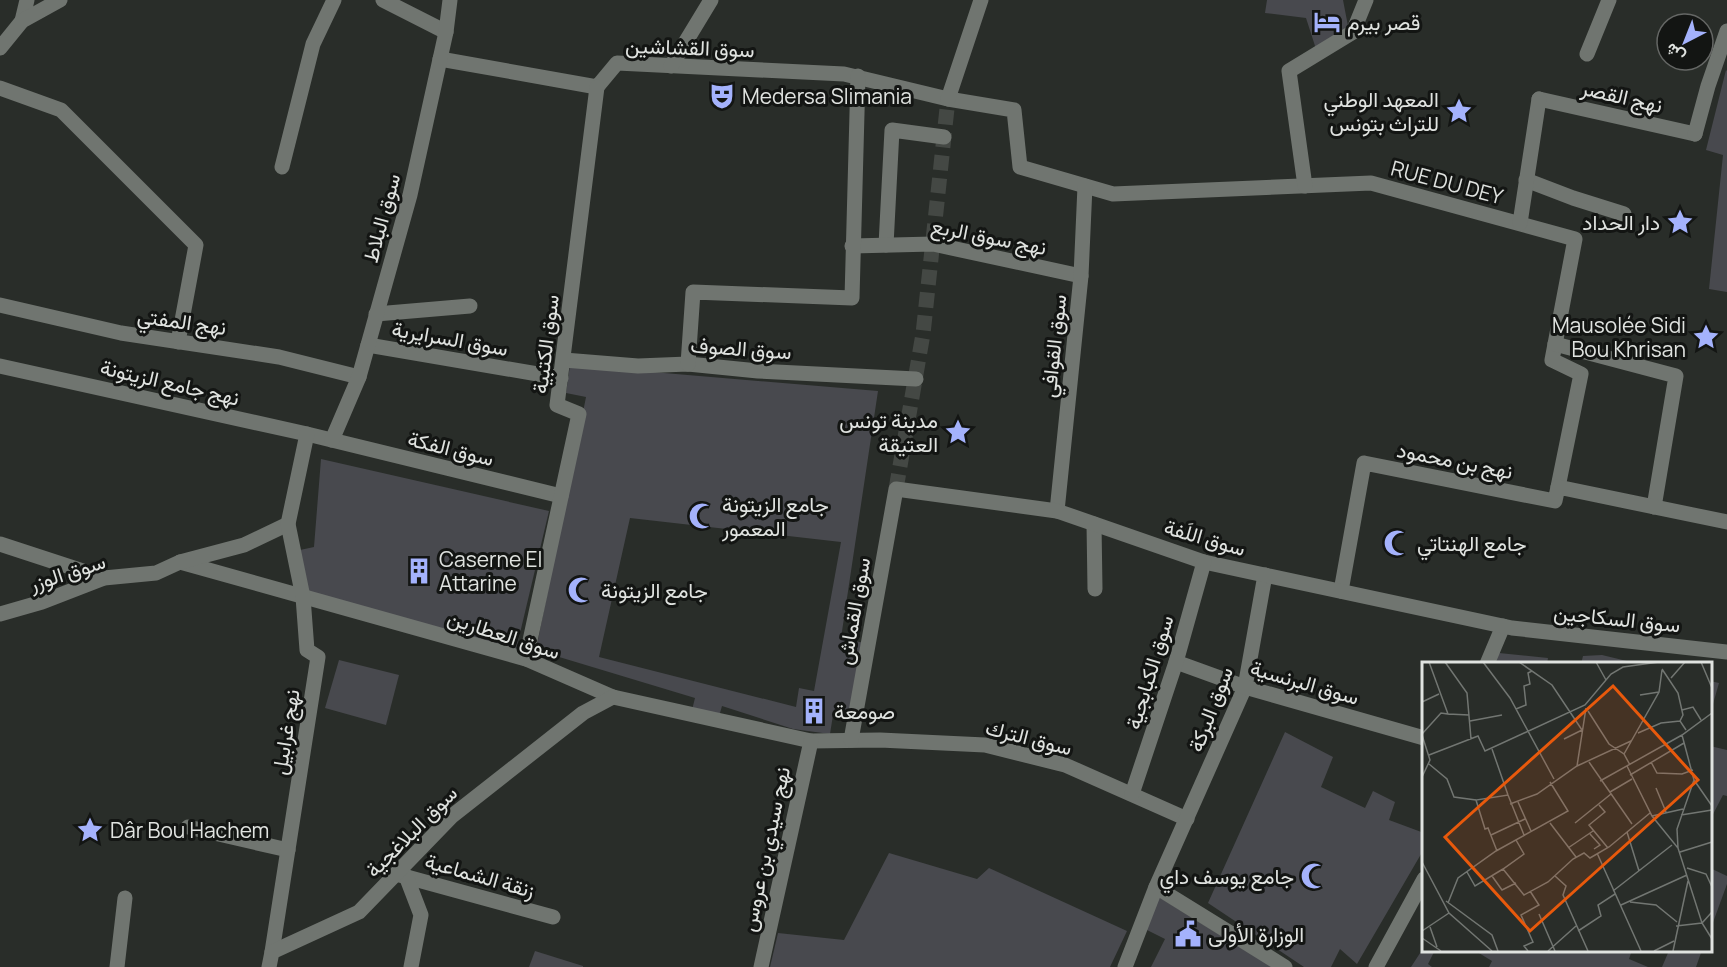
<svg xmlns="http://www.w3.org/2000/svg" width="1727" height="967" font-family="Manrope,Vazirmatn,sans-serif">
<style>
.building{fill:#48494e;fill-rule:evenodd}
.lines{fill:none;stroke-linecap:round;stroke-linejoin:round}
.street-tunnel{stroke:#444844;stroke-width:15;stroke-dasharray:15 8;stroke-linecap:butt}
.lane{stroke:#707570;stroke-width:15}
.street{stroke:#707570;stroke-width:15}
.labels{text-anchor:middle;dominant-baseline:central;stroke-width:6;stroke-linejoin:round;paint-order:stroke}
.poi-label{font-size:21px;fill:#e0e3e0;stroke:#131513;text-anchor:start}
.street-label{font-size:21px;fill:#e0e3e0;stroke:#131513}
.inset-road{fill:none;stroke:#727672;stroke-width:1.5}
.view{fill:#e8590c;fill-opacity:0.15;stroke:#e8590c;stroke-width:3}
.inset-edge{fill:none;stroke:#e0e3e0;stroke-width:3}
</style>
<rect width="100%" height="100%" fill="#292d29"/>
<g class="building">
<polygon points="1267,0 1343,0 1348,26 1316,49 1306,18 1265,13"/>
<polygon points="1726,70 1727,71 1727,292 1709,289 1723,155 1706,150"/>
<path d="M570,365L878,391L841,638L869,644L856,714L833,715L830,734L793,729L722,706L718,720L691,714L695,698L536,650L586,397L566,393ZM630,518L841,542L814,691L799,688L796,707L599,657Z"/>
<polygon points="321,459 549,511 516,650 308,592 300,550 314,547"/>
<polygon points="1499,653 1548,658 1547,664 1494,664"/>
<polygon points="1602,655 1635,663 1635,664 1581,664 1583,656"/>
<polygon points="339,660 399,675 386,725 325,708"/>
<polygon points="1710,681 1719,683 1711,711 1710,711"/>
<polygon points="1285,732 1333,757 1321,787 1365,808 1373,791 1395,802 1389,820 1424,833 1424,849 1357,964 1340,949 1331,967 1304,967 1208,903"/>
<polygon points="1710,746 1727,750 1727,796 1723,795 1710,820"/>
<polygon points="889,853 977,879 989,868 1127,931 1110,967 770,967 778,933 844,940"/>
<polygon points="1710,868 1727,876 1727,884 1711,928"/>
<polygon points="1157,896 1272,967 1151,967 1165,939 1139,926"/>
<polygon points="1424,947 1424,950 1435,950 1428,964 1432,967 1411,967"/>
<polygon points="1474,950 1632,950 1629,959 1648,967 1489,967 1492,961"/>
<polygon points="1662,950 1702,950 1696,967 1662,967 1668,953"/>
<polygon points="535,951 583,966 583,967 529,967"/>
</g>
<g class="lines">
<polyline class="street-tunnel" points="896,489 923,334 948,99"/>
<polyline class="lane" points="1539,99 1695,134"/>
<g class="street">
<polyline points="383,0 446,32"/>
<polyline points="22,21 27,0"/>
<polyline points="0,48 22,21 60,0"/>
<polyline points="1587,54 1609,0"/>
<polyline points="440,59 597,87 617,63 844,74 948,99 1014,110 1020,167 1113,194 1371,183 1575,239 1552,360 1581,374 1558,487"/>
<polyline points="671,66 711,0"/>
<polyline points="0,88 61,110 196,245 178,342"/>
<polyline points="948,99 981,0"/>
<polyline points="1695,134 1708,86 1727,31"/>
<polyline points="282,167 313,44 334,0"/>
<polyline points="1526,180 1573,198 1624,214"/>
<polyline points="1305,186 1289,71 1353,32 1366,0"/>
<polyline points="1520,223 1539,99"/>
<polyline points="886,245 892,130 944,137"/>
<polyline points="852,246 933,244 1081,276"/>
<polyline points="0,305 121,333 279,357 359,377"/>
<polyline points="376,314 470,306"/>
<polyline points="1555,344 1676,376 1654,507"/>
<polyline points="368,345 561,378"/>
<polyline points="564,360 638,366 688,364 758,371 916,379"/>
<polyline points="688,364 693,292 852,298 858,76"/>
<polyline points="0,366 307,434 561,496"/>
<polyline points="332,440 359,377 410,195 446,32 450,0"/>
<polyline points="1057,511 1081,276 1085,186"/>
<polyline points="1094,524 1095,589"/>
<polyline points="0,544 104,578"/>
<polyline points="180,562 526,659 613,697 811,741 880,740 985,745 1065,765 1187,819"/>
<polyline points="1265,575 1245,687 1156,887 1285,967"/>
<polyline points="1341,591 1364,463 1555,501 1558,487 1727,522"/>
<polyline points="0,614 42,602 104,578 156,573 180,562 244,545 288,524"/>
<polyline points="526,659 579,414 557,405 597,87"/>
<polyline points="1176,662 1245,687 1424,738"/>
<polyline points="1487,664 1503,626"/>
<polyline points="851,740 896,489 1057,511 1204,562 1512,628 1727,652"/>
<polyline points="1132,794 1176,662 1204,562"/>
<polyline points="188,827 288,850"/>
<polyline points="396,874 553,917"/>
<polyline points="406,876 421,915 411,967"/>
<polyline points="272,952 318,657 307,650 303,597 288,524 307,434"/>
<polyline points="117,967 125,898"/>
<polyline points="269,967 272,952 359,912 452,816 583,713 613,697"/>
<polyline points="761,967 811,741"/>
<polyline points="1125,967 1156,887"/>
<polyline points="1376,967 1424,879"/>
</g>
</g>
<defs>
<g id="hotel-bare" transform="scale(2.07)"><path d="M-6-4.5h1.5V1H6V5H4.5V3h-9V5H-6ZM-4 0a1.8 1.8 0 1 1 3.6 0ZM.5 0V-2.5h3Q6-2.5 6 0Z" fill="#a4b2fc" stroke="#131513" stroke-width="2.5" paint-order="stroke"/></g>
<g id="theatre-bare" transform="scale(2.07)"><path d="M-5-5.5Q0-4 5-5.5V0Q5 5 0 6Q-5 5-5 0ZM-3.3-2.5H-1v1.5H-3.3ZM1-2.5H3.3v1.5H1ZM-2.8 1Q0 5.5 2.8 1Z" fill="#a4b2fc" stroke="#131513" stroke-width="2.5" paint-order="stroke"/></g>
<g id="sight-bare" transform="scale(2.07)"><path d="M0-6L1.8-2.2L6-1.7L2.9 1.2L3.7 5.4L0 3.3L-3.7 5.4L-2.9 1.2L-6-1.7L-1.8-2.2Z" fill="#a4b2fc" stroke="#131513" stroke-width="2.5" paint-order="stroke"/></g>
<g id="mosque-bare" transform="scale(2.07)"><path d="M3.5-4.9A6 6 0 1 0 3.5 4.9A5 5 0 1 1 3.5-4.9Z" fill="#a4b2fc" stroke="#131513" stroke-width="2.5" paint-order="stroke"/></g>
<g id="building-bare" transform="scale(2.07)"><path d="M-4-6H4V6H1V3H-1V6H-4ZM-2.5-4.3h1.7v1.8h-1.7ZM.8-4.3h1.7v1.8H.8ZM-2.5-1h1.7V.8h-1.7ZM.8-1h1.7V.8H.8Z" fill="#a4b2fc" stroke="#131513" stroke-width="2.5" paint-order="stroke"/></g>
<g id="civic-bare" transform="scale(2.07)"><path d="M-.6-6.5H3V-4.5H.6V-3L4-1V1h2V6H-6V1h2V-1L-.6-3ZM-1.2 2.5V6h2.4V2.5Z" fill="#a4b2fc" stroke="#131513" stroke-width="2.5" paint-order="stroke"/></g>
</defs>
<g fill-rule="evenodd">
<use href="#hotel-bare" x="1327" y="22"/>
<use href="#theatre-bare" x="722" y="96"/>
<use href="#sight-bare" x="1459" y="111"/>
<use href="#sight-bare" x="1680" y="222"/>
<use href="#sight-bare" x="1706" y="337"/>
<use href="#sight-bare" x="958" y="432"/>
<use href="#mosque-bare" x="702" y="516"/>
<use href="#mosque-bare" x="1397" y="543"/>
<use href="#building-bare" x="419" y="571"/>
<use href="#mosque-bare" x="581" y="590"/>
<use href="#building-bare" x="814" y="711"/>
<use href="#sight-bare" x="90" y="830"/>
<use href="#mosque-bare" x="1314" y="876"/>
<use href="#civic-bare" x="1188" y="934"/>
</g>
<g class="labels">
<g class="poi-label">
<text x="1347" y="22">قصر بيرم</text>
<text x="742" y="96">Medersa Slimania</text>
<text x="1439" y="99" text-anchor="end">المعهد الوطني<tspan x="1439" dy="24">للتراث بتونس</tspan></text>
<text x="1660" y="222" text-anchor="end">دار الحداد</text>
<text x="1686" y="325" text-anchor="end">Mausolée Sidi<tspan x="1686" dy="24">Bou Khrisan</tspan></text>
<text x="938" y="420" text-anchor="end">مدينة تونس<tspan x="938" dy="24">العتيقة</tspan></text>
<text x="722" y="504">جامع الزيتونة<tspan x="722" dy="24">المعمور</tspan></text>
<text x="1417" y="543">جامع الهنتاتي</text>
<text x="439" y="559">Caserne El<tspan x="439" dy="24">Attarine</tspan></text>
<text x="601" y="590">جامع الزيتونة</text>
<text x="834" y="711">صومعة</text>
<text x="110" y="830">Dâr Bou Hachem</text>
<text x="1294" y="876" text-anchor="end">جامع يوسف داي</text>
<text x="1208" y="934">الوزارة الأولى</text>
</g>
<g class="street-label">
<text transform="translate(690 47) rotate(2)">سوق القشاشين</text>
<text transform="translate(1622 96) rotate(13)">نهج القصر</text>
<text transform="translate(1447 182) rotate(15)">RUE DU DEY</text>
<text transform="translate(381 218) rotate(-75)">سوق البلاط</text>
<text transform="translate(989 236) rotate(11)">نهج سوق الربع</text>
<text transform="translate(182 321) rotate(8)">نهج المفتي</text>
<text transform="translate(450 338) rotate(10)">سوق السرايرية</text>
<text transform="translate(545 344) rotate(-83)">سوق الكتبية</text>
<text transform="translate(1053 346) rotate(-84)">سوق القوافي</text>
<text transform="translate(741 348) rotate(4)">سوق الصوف</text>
<text transform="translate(170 382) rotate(13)">نهج جامع الزيتونة</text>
<text transform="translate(451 448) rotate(14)">سوق الفكة</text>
<text transform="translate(1455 460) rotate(11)">نهج بن محمود</text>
<text transform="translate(1205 537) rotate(16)">سوق اللَفة</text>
<text transform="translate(67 572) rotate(-18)">سوق الوزر</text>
<text transform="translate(853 611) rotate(-80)">سوق القماش</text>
<text transform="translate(1617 618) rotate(6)">سوق السكاجين</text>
<text transform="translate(504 634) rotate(18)">سوق العطارين</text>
<text transform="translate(1149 672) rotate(-73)">سوق الكبابجية</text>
<text transform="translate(1305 682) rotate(16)">سوق البرنسية</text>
<text transform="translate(1210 709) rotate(-69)">سوق البركة</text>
<text transform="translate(285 732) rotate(-81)">نهج غرابيل</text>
<text transform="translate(1029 737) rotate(14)">سوق الترك</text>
<text transform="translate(411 831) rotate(-45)">سوق البلاغجية</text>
<text transform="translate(765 849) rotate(-78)">نهج سيدي بن عروس</text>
<text transform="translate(480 875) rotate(16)">زنقة الشماعية</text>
</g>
</g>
<g transform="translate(1422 662)">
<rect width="290" height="290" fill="#292d29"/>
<path class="inset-road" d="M23,0L45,31L49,77M61,0L88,36L132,117M97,0L130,23L160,68M174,0L184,18M279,0L290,26M240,7L256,31L261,53L258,59L264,68M249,16L263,0M218,33L237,30M0,40L17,32M94,47L104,43L102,24L108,22L106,11L110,9M260,48L271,45L279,58M166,49L187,82L202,92L208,103M26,52L47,53M48,59L80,53M216,71L239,61L258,59M0,72L19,51L26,52L7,0M0,73L8,98L0,115M142,77L160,68M70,87L86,133M202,92L237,30L240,8M7,93L56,74L63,89L163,43L189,12L201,5L237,0M167,100L210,162M229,100L235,111L260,112L271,108M7,102L25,117L32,135L54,138M155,104L164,46M205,104L230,154L256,186L280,261L290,277M208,113L262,81M272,118L290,144M178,119L260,73L290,51M234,126L244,150M188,130L210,117M96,140L109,169M88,142L115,132L155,104L209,79M177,143L183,150L167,163L186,186M259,153L290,148M230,154L261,147M128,161L154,195M153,161L189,132M205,170L217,209M168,172L178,183L172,187M69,173L103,157M146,186L171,169M256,186L255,167L272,118L260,73M75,189L66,166L63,167L54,138L86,133L102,173M258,190L290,180M175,191L219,289M0,200L27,251L70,289M265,206L284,212L290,225M81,207L102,233L126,220L151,197L162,191L168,196L187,185L228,151M45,210L53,224L81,207L102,192L94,178M70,214L80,228L94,221M133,214L144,224L141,233L166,289M191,229L250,183M24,239L70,273L76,289M208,240L234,243L255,260M26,241L36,216L74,189L146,149L128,120M199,243L265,213M117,252L133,289M254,264L280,261L290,250M8,265L15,285M0,269L27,251M156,269L179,254L176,243L193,232M0,276L19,289M106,289L102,284L111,280L99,253L117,243L108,229M126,289L154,264M232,289L252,279M251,289L266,219"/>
<path class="view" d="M191,24L276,118L108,269L23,175Z"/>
<rect width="290" height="290" class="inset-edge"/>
</g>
<g transform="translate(1685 42) rotate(222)"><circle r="28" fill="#131513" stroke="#656765" stroke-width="1.5"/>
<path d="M0-4.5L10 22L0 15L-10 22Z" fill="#a4b2fc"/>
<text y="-9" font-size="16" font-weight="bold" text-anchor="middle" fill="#e0e3e0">ش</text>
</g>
</svg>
